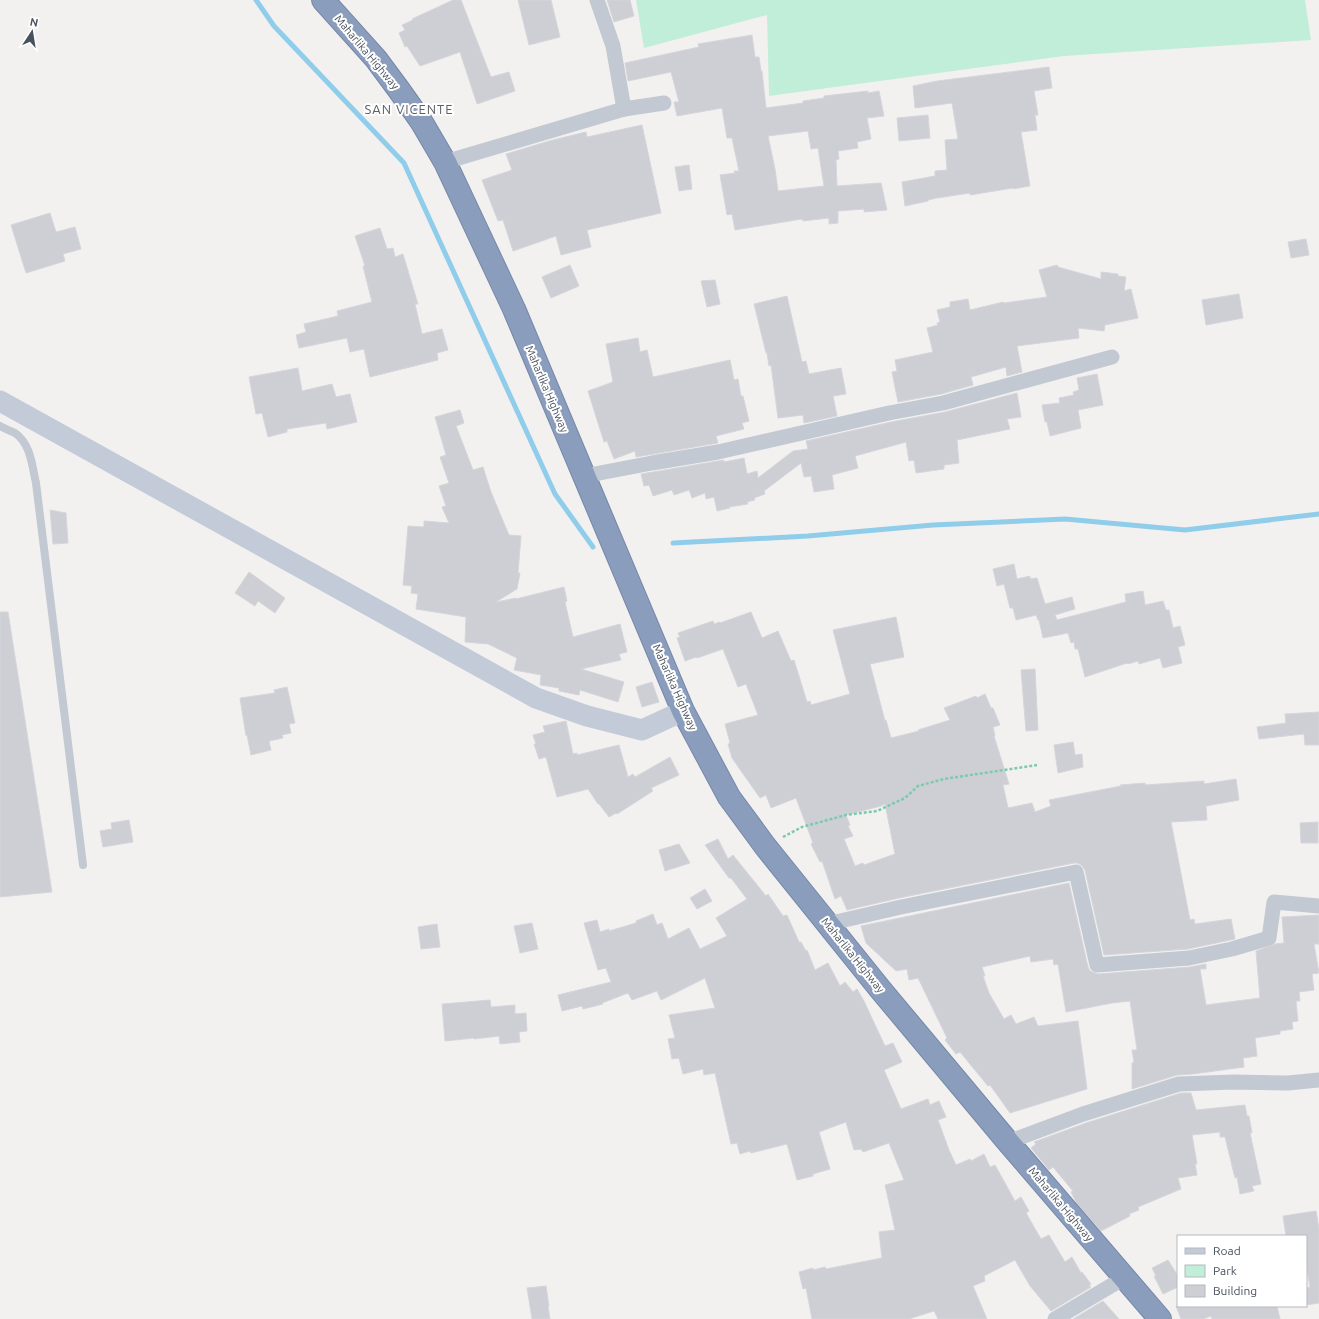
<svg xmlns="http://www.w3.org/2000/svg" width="1319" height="1319" font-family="Ubuntu,sans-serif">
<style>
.green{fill:#c1eed8}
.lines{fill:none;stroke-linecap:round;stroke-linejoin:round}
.stream{stroke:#90cdea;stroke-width:5}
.building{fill:#cdcfd5;stroke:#d5d6dc;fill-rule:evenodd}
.highway-casing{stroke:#7588a9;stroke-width:24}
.path{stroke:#7acbac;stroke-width:2.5;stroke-dasharray:3 2;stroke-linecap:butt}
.lane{stroke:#c2c9d2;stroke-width:8}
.street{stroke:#c2c9d2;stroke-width:15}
.secondary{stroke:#c4cbd8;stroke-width:21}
.highway{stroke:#8a9dbd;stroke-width:22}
.labels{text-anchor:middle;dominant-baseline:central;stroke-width:4;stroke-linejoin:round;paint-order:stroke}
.street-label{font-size:11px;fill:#49515d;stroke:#fff}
.quarter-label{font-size:13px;letter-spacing:1px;fill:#5d6065;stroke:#fff}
</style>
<rect width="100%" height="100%" fill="#f3f1f0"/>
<polygon class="green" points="636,0 1305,0 1311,40 1064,56 769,96 767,15 644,48"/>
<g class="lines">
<g class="stream">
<polyline points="256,0 274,26 404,163 555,494 593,547"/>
<polyline points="673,543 808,536 933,525 1065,519 1185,530 1319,514"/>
</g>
</g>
<g class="building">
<polygon points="453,0 461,0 491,77 509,72 515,91 477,104 460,52 420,66 407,46 405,47 399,33 405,30 402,25 413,20 412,19"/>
<polygon points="518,0 551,0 560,37 529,45"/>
<polygon points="607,0 630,0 634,16 614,22"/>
<path d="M752,35L755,57H759L761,71H762L766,108L803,103V101L824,98V96L868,91V93L879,91L884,116L867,118L871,139L857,142L858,148L838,151L839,159L836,160L837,186L881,183L887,210L864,212V209L838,211V223L829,224V218L803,221L802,219L735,230L732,214L727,215L720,175L735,173L734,171H739L732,138H727L722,108L677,116L674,102H679L671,72L628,81L625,63L699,47L698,44ZM808,131L811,149L818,148L824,186L778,191L775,169L768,136Z"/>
<polygon points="1049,67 1052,88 1034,91 1038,115 1035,115 1037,130 1021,132 1030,186 1013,189 1013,188 970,195 970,193 937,198 928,200 928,201 905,206 902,182 935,176 935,171 947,170 945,140 958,139 952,103 915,108 913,86 937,81"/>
<polygon points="928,115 930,138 899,141 897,118"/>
<polygon points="642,125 661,213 587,230 591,247 561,255 556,236 513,251 503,220 498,221 482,180 512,170 506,154 549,141 586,132 587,137"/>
<polygon points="689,165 692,189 679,191 675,167"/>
<polygon points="50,213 56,232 75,227 81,249 63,254 65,261 26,273 11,225"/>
<polygon points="380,228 387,249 393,248 395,257 403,254 418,304 415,304 422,334 442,329 448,350 437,353 438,360 370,377 364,349 350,352 347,338 299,348 296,335 306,332 304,324 338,316 337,311 372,302 363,266 365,266 355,236"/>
<polygon points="1306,239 1309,255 1291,258 1288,242"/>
<polygon points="570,265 579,286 551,298 542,277"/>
<polygon points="1057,265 1058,267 1101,279 1101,272 1118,274 1118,276 1126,277 1124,291 1131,289 1138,318 1105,325 1104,331 1078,328 1079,338 1017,346 1022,372 1007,376 1006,367 971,377 973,385 941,394 898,402 892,372 897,371 895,360 933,352 927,328 938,325 937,323 940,322 937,310 950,307 950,302 968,299 970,310 1003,302 1004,303 1047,297 1039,270"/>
<polygon points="715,280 720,304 707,307 701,281"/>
<polygon points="1239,294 1243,318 1206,325 1202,300"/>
<polygon points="787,296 802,362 806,361 809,374 841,368 846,394 833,396 837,416 804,423 803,415 778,418 771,365 769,366 767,353 766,353 754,304"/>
<polygon points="638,338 640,352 647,350 653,377 730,360 734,380 738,379 741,396 743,396 749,421 742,423 744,429 716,436 718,443 636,457 635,451 614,459 607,441 604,442 588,391 613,382 606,344"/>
<polygon points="298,368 302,391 332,384 336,397 350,394 357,422 327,429 326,423 287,429 287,432 268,437 262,413 256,414 249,377"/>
<polygon points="1097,374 1103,405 1078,410 1081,428 1050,436 1047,422 1045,422 1042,405 1060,403 1059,398 1074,395 1073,392 1079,390 1077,378"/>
<polygon points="1017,393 1021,417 1007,419 1010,429 957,440 959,463 944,465 944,469 916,473 914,460 909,461 906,442 855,456 858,468 832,475 834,489 814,492 811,476 804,477 801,463 764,491 765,494 754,498 755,500 747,502 748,504 729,507 730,508 717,511 714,497 706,499 705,493 692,498 689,490 674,495 672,490 653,496 649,485 644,486 641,474 724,460 724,462 744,458 747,474 757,471 758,478 793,451 808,449 806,441 891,422 945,412"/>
<polygon points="460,410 464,423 456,426 473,470 483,467 491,492 509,535 521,536 518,573 520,573 517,589 496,602 516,598 516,599 564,587 567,601 565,602 573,637 620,624 627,652 619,654 621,660 581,669 624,682 618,702 580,690 579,695 559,691 559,688 540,685 541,675 514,670 517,658 488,644 465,642 466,617 416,609 418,594 411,593 412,586 403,585 408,526 424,527 424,521 449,523 442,507 446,506 439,486 449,483 440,457 446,455 435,417"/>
<polygon points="50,510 66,513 68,543 53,544"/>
<polygon points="1014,564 1017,579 1030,576 1030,579 1037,578 1045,604 1072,597 1075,609 1055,615 1057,620 1126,602 1125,594 1143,591 1145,605 1163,601 1166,610 1169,610 1173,628 1180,626 1185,645 1178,647 1182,663 1163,668 1160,658 1139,664 1138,661 1128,664 1127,663 1085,677 1078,649 1075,649 1074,642 1071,643 1068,633 1043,638 1039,620 1038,620 1036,615 1016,620 1013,608 1010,608 1004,584 997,586 993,569"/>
<polygon points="249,572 285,598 275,613 258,601 255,606 235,593"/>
<polygon points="0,612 8,612 52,892 0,897"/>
<path d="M751,612L762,638L778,631L791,661L794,660L807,702L810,701L811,705L850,694L833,630L896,617L904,657L870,664L885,721L886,720L891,738L919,731L918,730L950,720L944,708L976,696L977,698L985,694L991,708H993L1000,725L993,727L995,736H994L1009,784L1003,785L1008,808L1032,803L1035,812L1051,806L1049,800L1121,786L1120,785L1145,783V785L1204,781V784L1236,779L1239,800L1206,806L1207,820L1171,822L1190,920L1194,919L1195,924L1231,919L1235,939L1188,949L1104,955L1085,870L1082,866L1078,863H1074L899,898L847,910L841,896L835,899L822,861L820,862L811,844L813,843L796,798L771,808L766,795L760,798L732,758L728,744L730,743L725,724L758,715L746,684L738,687L723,649L697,658L696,657L685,661L677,638L680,637L678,633L713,621L714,624L720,622V623ZM885,804L895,854L864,865L863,863L855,866L844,839L853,836L848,826L850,825L846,815L881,806Z"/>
<polygon points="1035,669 1038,730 1026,731 1021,670"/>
<polygon points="652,682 659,702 642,707 636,687"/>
<polygon points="287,687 295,723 289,724 291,733 282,735 283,738 269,741 271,750 251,755 247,735 246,736 240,698 275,693 274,690"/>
<polygon points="1319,712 1319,745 1305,745 1304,734 1259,739 1257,727 1286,723 1285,714"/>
<polygon points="566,721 573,754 577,753 577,755 619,745 628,777 633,774 635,777 670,757 679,775 651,788 653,791 617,814 616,813 609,817 599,804 598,804 588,789 557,797 546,757 539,759 534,744 536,744 533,735 545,732 543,726"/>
<polygon points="1073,742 1075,755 1082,754 1083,767 1058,773 1054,745"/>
<polygon points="129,820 133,842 103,847 100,831 112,829 111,823"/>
<polygon points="1318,822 1318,843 1301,843 1300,823"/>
<polygon points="718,839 728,859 733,855 766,896 768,894 783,916 787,915 799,942 801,942 806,951 807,950 815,970 828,963 840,986 845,982 853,992 857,989 864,1001 885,1046 893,1043 902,1062 884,1070 901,1109 928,1099 930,1105 939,1101 946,1117 938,1120 949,1150 956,1165 970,1159 971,1161 984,1154 990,1167 995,1165 1015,1201 1021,1197 1029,1211 1026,1213 1041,1239 1049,1235 1065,1262 1072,1257 1081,1273 1082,1272 1091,1284 1089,1286 1091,1287 1051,1311 1030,1286 1015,1260 984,1276 985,1281 973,1286 987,1319 938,1319 934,1311 909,1319 812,1319 806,1288 803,1289 799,1272 813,1268 813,1270 825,1267 826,1269 882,1258 879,1232 895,1230 885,1185 904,1180 889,1143 863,1152 861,1149 854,1150 846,1122 819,1132 830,1169 813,1174 813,1176 797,1180 787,1144 751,1153 750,1151 740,1154 737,1143 731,1144 715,1073 704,1075 703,1069 683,1074 679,1058 672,1059 668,1039 675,1038 669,1015 715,1008 705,978 661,1000 657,991 632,1000 628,993 602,1003 603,1004 583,1009 582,1006 562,1011 558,995 611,982 606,968 598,970 584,923 597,920 600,932 609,929 609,931 636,923 636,921 653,914 657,925 662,923 668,939 689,928 700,949 727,936 716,918 747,899 731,878 729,878 705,845"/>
<polygon points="679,844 690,863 665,871 659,850"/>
<polygon points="1069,883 1088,967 1090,971 1098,974 1190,967 1206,964 1206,969 1200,969 1206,1005 1260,998 1256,951 1275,944 1284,943 1282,917 1319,915 1319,944 1314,944 1319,973 1312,974 1314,990 1299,992 1300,1001 1296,1001 1298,1021 1292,1022 1293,1029 1280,1031 1280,1034 1255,1038 1257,1056 1243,1058 1244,1067 1193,1074 1177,1075 1132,1089 1132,1063 1134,1062 1132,1050 1137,1050 1130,1001 1112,1003 1066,1012 1058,964 1054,965 1053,959 1031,962 1030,956 982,967 985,976 983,976 989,993 1004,1019 1011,1015 1016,1024 1034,1017 1038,1026 1078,1021 1087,1089 1010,1113 990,1085 988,1086 960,1052 956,1054 945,1040 947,1038 918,978 909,980 907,969 896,971 866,943 861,926"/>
<polygon points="705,889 712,901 697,909 690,898"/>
<polygon points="532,923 538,949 520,953 514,926"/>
<polygon points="437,924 440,947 421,949 418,927"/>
<polygon points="490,1000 491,1007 515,1005 515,1014 526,1013 527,1031 519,1032 520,1042 500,1044 499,1036 474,1039 474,1038 445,1041 442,1004"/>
<polygon points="1181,1093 1191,1093 1196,1110 1245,1105 1247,1116 1249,1116 1252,1133 1250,1133 1261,1184 1252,1186 1254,1191 1240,1194 1237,1177 1235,1178 1225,1137 1220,1137 1220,1132 1192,1135 1197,1164 1195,1164 1197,1175 1178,1178 1181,1189 1138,1207 1139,1210 1129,1214 1130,1216 1101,1231 1077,1204 1071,1192 1073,1191 1053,1167 1049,1170 1031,1148 1036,1144 1034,1142 1086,1123"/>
<polygon points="1316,1211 1319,1228 1319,1303 1306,1305 1306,1288 1310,1287 1306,1265 1306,1236 1286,1236 1283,1216"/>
<polygon points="1168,1260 1178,1276 1178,1287 1163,1294 1154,1276 1156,1276 1152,1268"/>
<polygon points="546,1286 549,1306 548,1306 550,1319 532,1319 527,1288"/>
<polygon points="1103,1301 1119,1319 1073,1319"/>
<polygon points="1176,1306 1277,1306 1280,1319 1212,1319 1211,1316 1203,1319 1181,1319"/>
</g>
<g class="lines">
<g class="highway-casing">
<polyline id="highway" points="323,0 376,59 399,90 421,121 445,162 514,309 683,711 729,797 765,846 880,989 1008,1142 1160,1319"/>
</g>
<polyline class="path" points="783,837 802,827 846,815 877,811 905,798 918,786 944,779 1037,765"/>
<path class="lane" d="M0,426C5,429 10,431 15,433C31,444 32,466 36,483L83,865"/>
<g class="street">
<polyline points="624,109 664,103"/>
<polyline points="445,162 624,109 613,46 597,0"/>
<polyline points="584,476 652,463 718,452 889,413 943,403 1112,357"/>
<polyline points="827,924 901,907 1076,872 1097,965 1189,958 1232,949 1269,938 1274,902 1319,906"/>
<polyline points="1008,1142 1083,1114 1179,1084 1234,1082 1288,1083 1319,1080"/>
<polyline points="1055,1319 1124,1278"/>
</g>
<polyline class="secondary" points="0,401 536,698 587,716 642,730 683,711"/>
<use href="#highway" class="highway"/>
</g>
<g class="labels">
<g class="street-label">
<text transform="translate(367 52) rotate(50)">Maharlika Highway</text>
<text transform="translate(547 389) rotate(67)">Maharlika Highway</text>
<text transform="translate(675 687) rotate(66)">Maharlika Highway</text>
<text transform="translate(853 955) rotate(51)">Maharlika Highway</text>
<text transform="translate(1061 1204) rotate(50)">Maharlika Highway</text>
</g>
<g class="quarter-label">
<text x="409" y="109">SAN VICENTE</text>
</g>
</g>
<rect x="1177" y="1235" width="130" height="72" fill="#ffffff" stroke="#b6b9be"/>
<rect x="1185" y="1248" width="20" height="6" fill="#c4cbd8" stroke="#b6b9be"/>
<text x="1213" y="1255" font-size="12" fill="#49515d">Road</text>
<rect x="1185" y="1265" width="20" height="12" fill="#c1eed8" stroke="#b6b9be"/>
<text x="1213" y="1275" font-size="12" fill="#49515d">Park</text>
<rect x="1185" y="1285" width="20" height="12" fill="#cdcfd5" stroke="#b6b9be"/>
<text x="1213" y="1295" font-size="12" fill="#49515d">Building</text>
<g transform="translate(32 32) rotate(12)" stroke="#ffffff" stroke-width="3" paint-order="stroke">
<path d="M0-3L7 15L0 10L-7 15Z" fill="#49515d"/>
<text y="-6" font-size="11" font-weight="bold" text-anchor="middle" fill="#49515d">N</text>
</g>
</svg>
